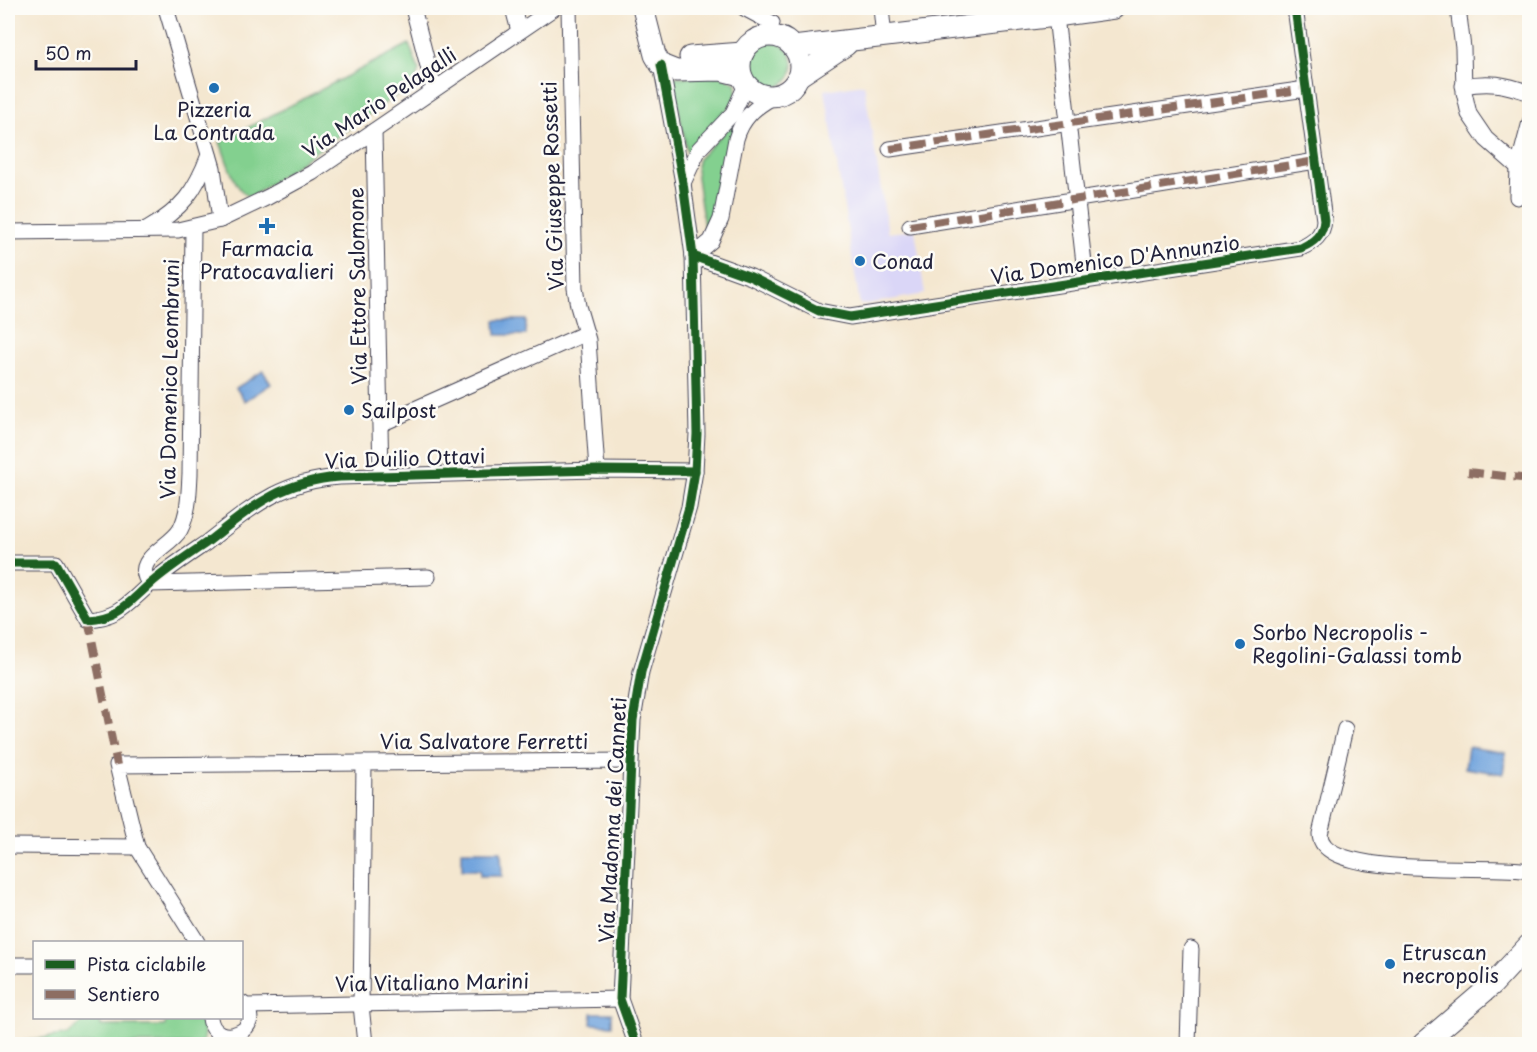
<svg xmlns="http://www.w3.org/2000/svg" width="1537" height="1052" font-family="'Playpen Sans',sans-serif">
<style>
.built{fill:#dad6f7}
.green{fill:#83d08f;stroke:#527965;stroke-width:1.5}
.water{fill:#72a4dd;stroke:#4a638c;stroke-width:1.5}
.lines{fill:none;stroke-linecap:round;stroke-linejoin:round}
.street-casing{stroke:#424051;stroke-width:17}
.secondary-casing{stroke:#424051;stroke-width:23}
.street{stroke:#fff;stroke-width:15}
.secondary{stroke:#fff;stroke-width:21}
.quiet{stroke:#8d6e63;stroke-width:8;stroke-dasharray:15 8;stroke-linecap:butt}
.cycleway-casing{stroke:#fdfcf7;stroke-width:13}
.cycleway{stroke:#1b5e20;stroke-width:9}
.poi-dot{fill:#1f6fb2;stroke:#fdfcf7;stroke-width:2}
.labels{text-anchor:middle;dominant-baseline:central;stroke-width:5;stroke-linejoin:round;paint-order:stroke}
.street-label{font-size:20px;fill:#22223b;stroke:#fdfcf7}
.poi-label{font-size:20px;fill:#22223b;stroke:#fdfcf7;text-anchor:start}
</style>
<rect width="100%" height="100%" fill="#fdfcf7"/>
<filter id="ink" filterUnits="userSpaceOnUse"><feTurbulence type="fractalNoise" baseFrequency=".0167" numOctaves="2"/><feDisplacementMap in="SourceGraphic" scale="12" xChannelSelector="R" yChannelSelector="G"/><feConvolveMatrix kernelMatrix="1 2 1 2 8 2 1 2 1" color-interpolation-filters="sRGB"/></filter>
<filter id="wash" filterUnits="userSpaceOnUse"><feTurbulence type="fractalNoise" baseFrequency=".008" numOctaves="4" result="noise"/><feDisplacementMap in="SourceGraphic" scale="24" xChannelSelector="R" yChannelSelector="G"/><feGaussianBlur stdDeviation="1.35" result="paint"/><feColorMatrix in="noise" values="0 0 0 0 0 0 0 0 0 0 0 0 0 0 0 0 0 1.4 0 .05"/><feComposite in="paint" operator="in"/></filter>
<g filter="url(#wash)">
<rect width="100%" height="100%" fill="#f4e7d0"/>
<polygon class="built" points="864,84 888,233 915,230 925,294 860,305 825,90"/>
<g class="green">
<circle cx="770" cy="65" r="23"/>
<path d="M409,44L419,70L415,82L251,197C235,194 226,157 220,142Z"/>
<polygon points="723,76 737,84 736,100 688,157 672,77"/>
<polygon points="732,124 736,127 712,226 708,229 704,227 696,170 699,158"/>
<polygon points="88,1018 100,1018 101,1026 165,1026 166,1018 203,1018 205,1023 203,1041 196,1044 8,1044 68,1034"/>
</g>
<g class="water">
<polygon points="495,320 526,320 526,335 496,335"/>
<polygon points="263,371 271,384 245,401 236,388"/>
<polygon points="1468,747 1506,753 1503,774 1465,768"/>
<polygon points="462,851 501,851 502,876 480,876 480,870 462,870"/>
<polygon points="592,1013 612,1013 612,1025 591,1024"/>
</g>
</g>
<g filter="url(#ink)">
<g class="lines">
<g class="street-casing">
<g id="street">
<polyline points="166,8 213,168 220,220"/>
<polyline points="413,8 434,89"/>
<polyline points="513,8 519,31"/>
<polyline points="569,8 575,288 578,306 588,340 597,470"/>
<polyline points="744,8 772,23"/>
<polyline points="881,8 884,37"/>
<polyline points="1001,8 1003,23"/>
<polyline points="1458,8 1463,48 1464,92 1469,114 1486,139 1518,167"/>
<polyline points="1056,16 1086,281"/>
<path d="M1463,86C1490,81 1504,84 1530,93"/>
<polyline points="374,131 381,476"/>
<polyline points="890,149 1306,89"/>
<polyline points="683,183 699,149 733,113 746,85"/>
<polyline points="1517,197 1518,167 1530,122"/>
<polyline points="910,226 1316,161"/>
<path d="M193,228L190,474C189,492 189,513 180,530C169,548 130,560 150,584L428,577"/>
<path d="M148,229C182,209 195,192 209,155"/>
<polyline points="8,232 178,230 220,220 268,197 312,173 554,8"/>
<path d="M693,256L751,277L819,311L850,317L1301,248C1314,242 1323,235 1324,220L1295,8"/>
<path d="M693,256L711,241L721,219L736,139C742,118 755,107 773,97"/>
<polyline points="381,424 586,333"/>
<path d="M8,563H56L88,619C120,617 127,604 150,584C167,569 187,556 206,543C251,508 280,481 340,477L597,470L695,471"/>
<path d="M1345,729L1320,834C1321,881 1496,863 1530,871"/>
<polyline points="8,846 137,847"/>
<polyline points="197,942 137,847 117,765 364,763"/>
<polyline points="8,965 34,965"/>
<polyline points="245,1006 620,999"/>
<path d="M210,1018C214,1052 270,1029 242,1003"/>
<polyline points="365,1044 361,1005 364,763 630,761"/>
<polyline points="636,1044 620,999 633,720 641,672 689,507 695,471 697,434 693,256 683,183 661,65"/>
<polyline points="1188,1044 1191,949"/>
</g>
</g>
<g class="secondary-casing">
<g id="secondary">
<polyline points="643,8 655,55 661,65 676,71 721,70 741,75"/>
<circle cx="770" cy="66" r="30"/>
<polyline points="793,47 1056,16 1114,8"/>
<polyline points="690,57 743,53"/>
<polyline points="799,76 846,45"/>
<polyline points="1423,1044 1493,984 1530,944"/>
</g>
</g>
<use href="#street" class="street"/>
<use href="#secondary" class="secondary"/>
<g class="quiet">
<polyline points="890,149 1306,89"/>
<polyline points="910,226 1316,161"/>
<polyline points="1468,472 1530,479"/>
<polyline points="88,619 117,765"/>
</g>
<g class="cycleway-casing">
<g id="cycleway">
<path d="M693,256L751,277L819,311L850,317L1301,248C1314,242 1323,235 1324,220L1295,8"/>
<path d="M8,563H56L88,619C120,617 127,604 150,584C167,569 187,556 206,543C251,508 280,481 340,477L597,470L695,471"/>
<polyline points="636,1044 620,999 633,720 641,672 689,507 695,471 697,434 693,256 683,183 661,65"/>
</g>
</g>
<use href="#cycleway" class="cycleway"/>
</g>
</g>
<g class="poi-dot">
<circle cx="214" cy="88" r="6"/>
<path d="M264 217h6v6h6v6h-6v6h-6v-6h-6v-6h6z"/>
<circle cx="860" cy="261" r="6"/>
<circle cx="349" cy="410" r="6"/>
<circle cx="1240" cy="644" r="6"/>
<circle cx="1390" cy="964" r="6"/>
</g>
<g class="labels">
<g class="street-label">
<text transform="translate(379 102) rotate(-34)">Via Mario Pelagalli</text>
<text transform="translate(552 186) rotate(-92)">Via Giuseppe Rossetti</text>
<text transform="translate(1115 259) rotate(-8)">Via Domenico D'Annunzio</text>
<text transform="translate(357 286) rotate(-91)">Via Ettore Salomone</text>
<text transform="translate(169 379) rotate(-89)">Via Domenico Leombruni</text>
<text transform="translate(405 458) rotate(-2)">Via Duilio Ottavi</text>
<text x="484" y="741">Via Salvatore Ferretti</text>
<text transform="translate(612 820) rotate(-87)">Via Madonna dei Canneti</text>
<text transform="translate(432 982) rotate(-1)">Via Vitaliano Marini</text>
</g>
<g class="poi-label">
<text x="214" y="109" text-anchor="middle">Pizzeria<tspan x="214" dy="23">La Contrada</tspan></text>
<text x="267" y="248" text-anchor="middle">Farmacia<tspan x="267" dy="23">Pratocavalieri</tspan></text>
<text x="872" y="261">Conad</text>
<text x="361" y="410">Sailpost</text>
<text x="1252" y="632">Sorbo Necropolis -<tspan x="1252" dy="23">Regolini-Galassi tomb</tspan></text>
<text x="1402" y="952">Etruscan<tspan x="1402" dy="23">necropolis</tspan></text>
</g>
</g>
<rect width="1537" height="1052" fill="none" stroke="#fdfcf7" stroke-width="30"/>
<rect x="33" y="941" width="210" height="78" fill="#fdfcf7" stroke="#a5a5ac" stroke-width="1.5"/>
<rect x="45" y="960" width="30" height="9" fill="#1b5e20" stroke="#a5a5ac" stroke-width="1.5"/>
<text x="87" y="971" font-size="18" fill="#22223b">Pista ciclabile</text>
<rect x="45" y="990" width="30" height="9" fill="#8d6e63" stroke="#a5a5ac" stroke-width="1.5"/>
<text x="87" y="1001" font-size="18" fill="#22223b">Sentiero</text>
<path d="M36 60v9h100v-9" fill="none" stroke="#22223b" stroke-width="3"/>
<text x="45" y="60" font-size="18" fill="#22223b" stroke="#fdfcf7" stroke-width="4.5" paint-order="stroke">50 m</text>
</svg>
